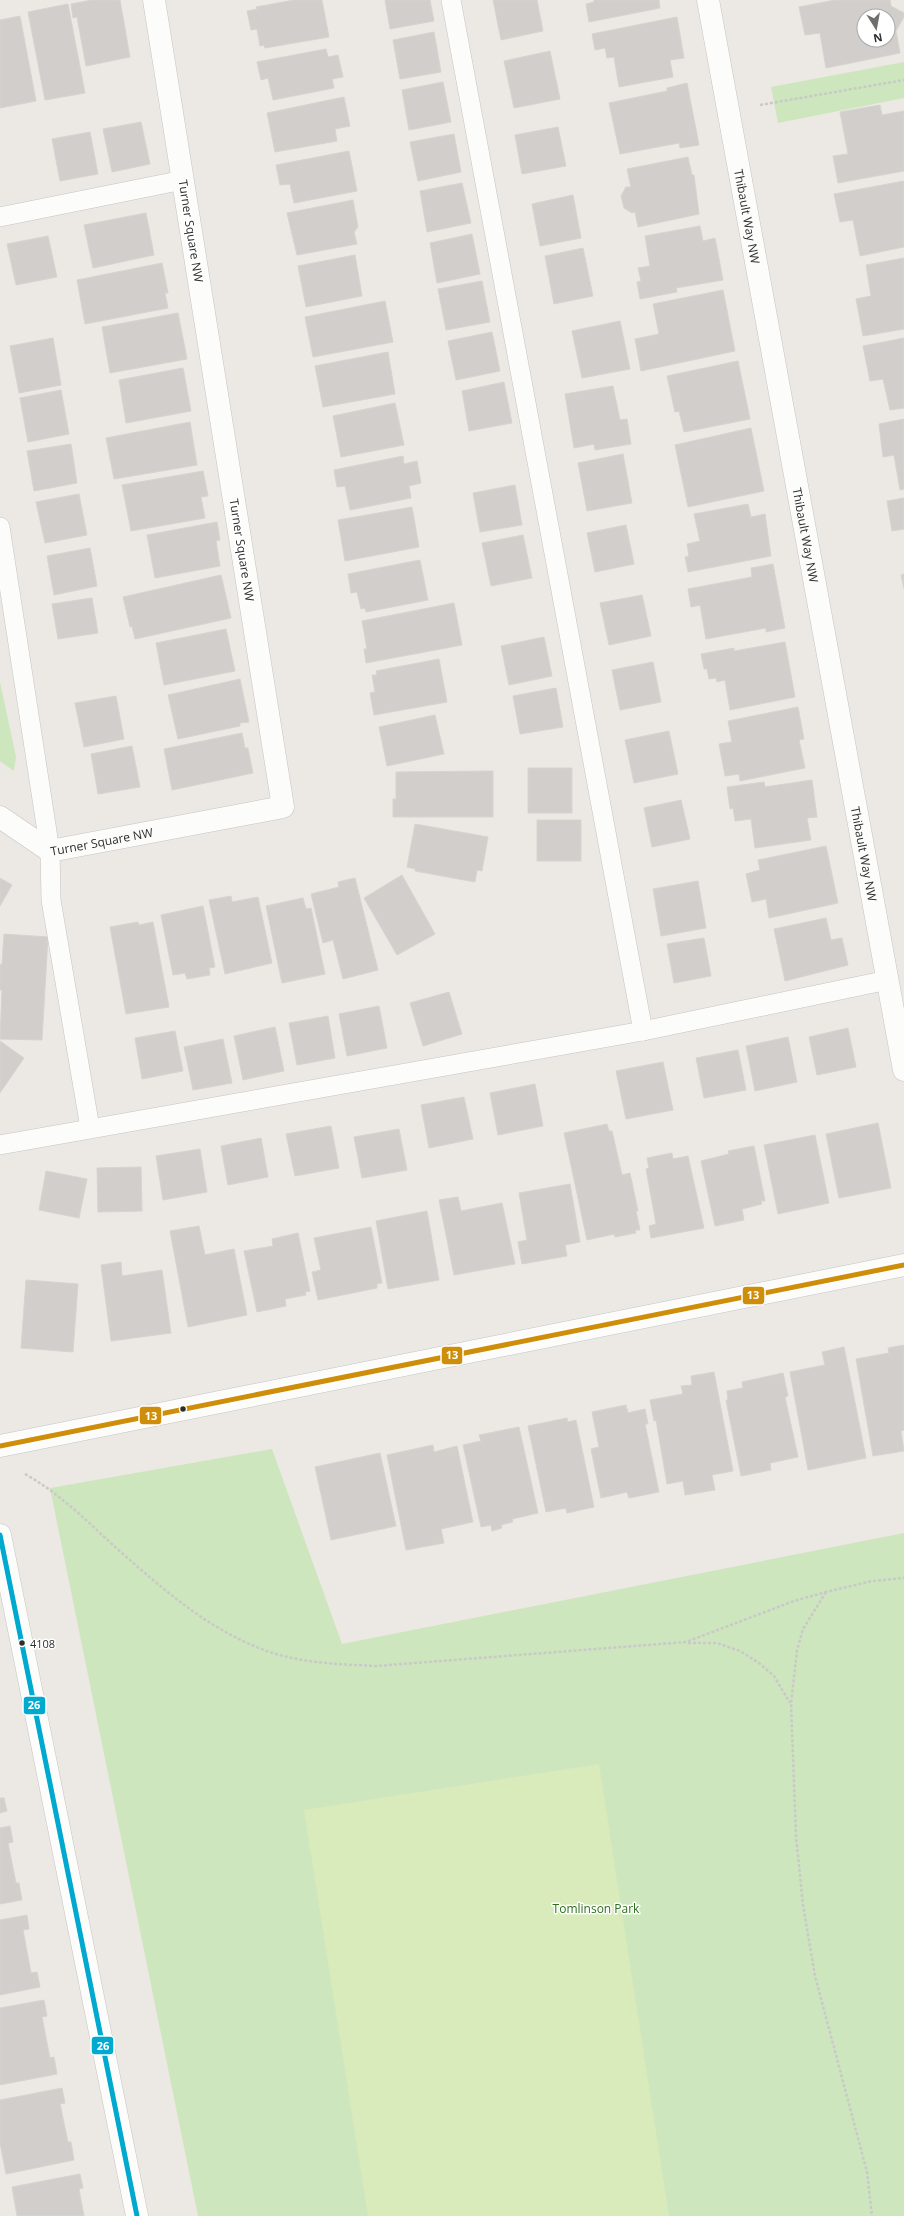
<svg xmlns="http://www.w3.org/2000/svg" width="904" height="2216" font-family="'Open Sans',sans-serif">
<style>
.green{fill:#cee6be}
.pitch{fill:#d9eabb}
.building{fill:#d1cecb;stroke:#d7d4d0;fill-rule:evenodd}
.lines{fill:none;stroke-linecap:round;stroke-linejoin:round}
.lane-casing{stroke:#c5c4c5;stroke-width:20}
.street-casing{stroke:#c5c4c5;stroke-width:23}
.secondary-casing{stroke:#c5c4c5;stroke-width:23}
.path{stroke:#c9c9c8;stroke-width:2.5;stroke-dasharray:3 2;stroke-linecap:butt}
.lane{stroke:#fcfcfb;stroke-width:19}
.street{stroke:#fcfcfb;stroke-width:22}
.secondary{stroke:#fcfcfb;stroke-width:22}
.bus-1-casing{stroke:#fff;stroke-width:8}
.bus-2-casing{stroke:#fff;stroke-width:8}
.bus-1{stroke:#cf8e09;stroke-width:5}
.bus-2{stroke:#00a9ce;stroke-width:5}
.bus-dot{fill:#2e2e2e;stroke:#fff;stroke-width:1.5}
.labels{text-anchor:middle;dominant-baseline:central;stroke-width:3;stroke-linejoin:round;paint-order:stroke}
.bus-label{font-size:11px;fill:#2e2e2e;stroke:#fff;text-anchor:start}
.street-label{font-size:12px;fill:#2e2e2e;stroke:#fff}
.park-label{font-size:12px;fill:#2c6e1b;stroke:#fff}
.line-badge{stroke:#fff;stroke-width:1.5}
.badge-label{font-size:11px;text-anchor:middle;font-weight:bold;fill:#fff}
</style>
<rect width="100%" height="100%" fill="#ece8e4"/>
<g class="green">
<polygon points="904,62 904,98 778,123 771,87"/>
<polygon points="0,682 16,757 14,771 0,761"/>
<polygon points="272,1449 342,1644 904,1533 904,2216 198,2216 50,1488"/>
</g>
<polygon class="pitch" points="599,1764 669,2216 368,2216 304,1810"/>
<g class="building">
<polygon points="92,0 120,0 130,57 86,66 77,17 73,18 71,4"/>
<polygon points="294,0 322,0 329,37 265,48 264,45 260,46 257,29 251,30 247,11 257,9 256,7"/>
<polygon points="385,0 430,0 434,21 390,29"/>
<polygon points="493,0 537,0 543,31 501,40"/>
<polygon points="594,0 659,0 660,8 589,22 586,4 594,2"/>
<path d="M835,0H890L891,6L904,13V17L896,31L900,53L826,68L820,33L805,35L799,7ZM864,16H888V40H864Z"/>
<polygon points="68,4 85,93 45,100 28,12"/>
<polygon points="20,16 36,101 0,108 0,20"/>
<polygon points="677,17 684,58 670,60 673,77 619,87 614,57 607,58 605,48 595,50 592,34"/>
<polygon points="434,32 441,72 400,79 393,40"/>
<polygon points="326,49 328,57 338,55 343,77 332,79 334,88 273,100 268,78 261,80 257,62"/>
<polygon points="550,51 560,99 514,108 504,61"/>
<polygon points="443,82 451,122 409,130 402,90"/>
<polygon points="687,83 699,145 680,148 679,143 620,154 609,103 667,91 667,88"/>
<polygon points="344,97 350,126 335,129 337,141 275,152 267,113"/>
<polygon points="880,105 882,115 904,111 904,171 838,183 833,156 848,154 840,112"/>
<polygon points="141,122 150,164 112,172 103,129"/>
<polygon points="558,127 566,166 522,174 515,135"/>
<polygon points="90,132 98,174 60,181 52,139"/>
<polygon points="454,134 461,172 418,181 410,142"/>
<polygon points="349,151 357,191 294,203 290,184 280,185 276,165"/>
<polygon points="688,157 692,175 694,175 699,214 638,227 635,212 632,213 624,208 621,196 626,187 631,187 627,169"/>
<polygon points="904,181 904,247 860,256 853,220 840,222 834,194"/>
<polygon points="462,183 471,223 427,232 420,191"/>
<polygon points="573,195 581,238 540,246 532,204"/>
<polygon points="353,200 358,227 354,232 357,244 297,255 287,213"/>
<polygon points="146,213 154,255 93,268 84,225"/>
<polygon points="700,226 703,241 715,238 723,280 676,288 677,292 640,299 637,282 641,281 638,268 650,266 645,236"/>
<polygon points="472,234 480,274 437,283 430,243"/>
<polygon points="48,236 57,277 16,285 7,244"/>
<polygon points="583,248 593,296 554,304 545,256"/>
<polygon points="355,255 362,296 306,307 298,266"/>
<polygon points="904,258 904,329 863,336 856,299 871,296 866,265"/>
<polygon points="162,263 168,293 165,293 168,308 85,324 77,280"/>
<polygon points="482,281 490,322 446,330 438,289"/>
<polygon points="723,290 735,351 641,371 635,339 659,334 653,304"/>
<polygon points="385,301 393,342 313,357 305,317"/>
<polygon points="178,313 187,359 110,373 102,327"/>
<polygon points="620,321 630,369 582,378 572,331"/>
<polygon points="492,332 500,371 456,380 448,341"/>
<polygon points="53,338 61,385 19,393 10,346"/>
<polygon points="904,338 904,408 890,410 883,379 870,381 863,346"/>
<polygon points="388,352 395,394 323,407 315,366"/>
<polygon points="738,361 750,419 684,432 679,411 675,412 667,376"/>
<polygon points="183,368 191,411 126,423 119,380"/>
<polygon points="504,382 512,423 469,431 462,391"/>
<polygon points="613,386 620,420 627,419 631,444 595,450 594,444 574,448 565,394"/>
<polygon points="61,390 69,434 28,442 20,398"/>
<polygon points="395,403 404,445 341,457 333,416"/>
<polygon points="904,419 904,489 900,490 894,455 883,457 879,424"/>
<polygon points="190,422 197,465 114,479 106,438"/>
<polygon points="751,428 764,491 688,507 675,445"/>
<polygon points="71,444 77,483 34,491 27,451"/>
<polygon points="623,454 632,503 587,511 578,463"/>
<polygon points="403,456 404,464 417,461 421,483 409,486 411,498 350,510 345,486 337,487 334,470"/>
<polygon points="203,471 208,496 201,497 205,518 131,531 122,485"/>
<polygon points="515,485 522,525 480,532 473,493"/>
<polygon points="79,494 87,535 45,543 36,502"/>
<polygon points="904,498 904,529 892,531 887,501"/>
<polygon points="748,504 751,517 765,514 771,556 688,572 685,557 689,556 687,544 700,541 694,514"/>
<polygon points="412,507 419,547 345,561 338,520"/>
<polygon points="217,522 220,540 216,541 220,566 155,578 147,535"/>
<polygon points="626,525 634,564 595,572 587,533"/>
<polygon points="523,535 532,578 491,586 482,543"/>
<polygon points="90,548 97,586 54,595 47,556"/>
<polygon points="420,560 428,600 366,612 365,608 361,609 357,592 351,593 348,574"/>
<polygon points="773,564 785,628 766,632 766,628 706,639 700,605 691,607 688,589 752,577 751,568"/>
<polygon points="904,574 904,589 901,575"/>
<polygon points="221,575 231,618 135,639 132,626 130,627 123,597"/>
<polygon points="642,595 651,636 609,645 600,603"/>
<polygon points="92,598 98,633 58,639 52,604"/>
<polygon points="454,603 462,645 366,663 364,649 367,649 362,621"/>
<polygon points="226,629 235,671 164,685 156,643"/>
<polygon points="544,637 552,676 509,685 501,646"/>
<polygon points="785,642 795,697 730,710 725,680 717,682 716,678 709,679 707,669 704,669 701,654 734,648 734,651"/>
<polygon points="439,659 447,702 374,715 370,693 375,692 372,675 377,675 376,671"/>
<polygon points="653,662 661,702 620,710 612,670"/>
<polygon points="240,679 249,722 240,723 240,726 178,739 168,695"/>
<polygon points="556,688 563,727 520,734 513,696"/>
<polygon points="116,696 124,739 84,747 75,703"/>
<polygon points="798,707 804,739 799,740 805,768 740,781 739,774 725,776 719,744 732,742 728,721"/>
<polygon points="435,715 444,754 387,766 379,727"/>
<polygon points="669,731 678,774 634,783 625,740"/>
<polygon points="242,733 245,748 248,748 253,773 172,790 164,749"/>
<polygon points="132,746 140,787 98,794 91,754"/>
<rect x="528" y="768" width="44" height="45"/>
<polygon points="493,771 493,817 393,817 393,799 396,799 396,772"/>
<polygon points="812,780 817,817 807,818 811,840 755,848 751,819 735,821 733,808 730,809 727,787 764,782 765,787"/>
<polygon points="681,800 690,839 652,847 644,808"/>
<rect x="537" y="820" width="44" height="41"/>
<polygon points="415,824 488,837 482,871 477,870 475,882 415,871 415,869 407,867"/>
<polygon points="826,846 838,903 769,918 766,899 752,902 746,874 760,870 758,860"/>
<polygon points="402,875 435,934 397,955 364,898"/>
<polygon points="0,878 12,885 0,906"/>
<polygon points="355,878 378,970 343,979 333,940 323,943 311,894 339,887 338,882"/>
<polygon points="698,881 706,928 661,936 653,889"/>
<polygon points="231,896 232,902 258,897 272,963 225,974 209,900"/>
<polygon points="303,898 306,909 311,908 325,974 282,983 266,906"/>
<polygon points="203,906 215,967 209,968 210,975 187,979 185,973 173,975 161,915"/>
<polygon points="826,918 831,940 842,938 848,965 785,981 774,929"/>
<polygon points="138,922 139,925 153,922 169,1007 126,1014 110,927"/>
<polygon points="4,934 48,937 42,1040 0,1039 2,990 0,990 0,964 2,965"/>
<polygon points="704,938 711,976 674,983 667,944"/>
<polygon points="449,992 462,1034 423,1046 410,1003"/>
<polygon points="379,1006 387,1048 347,1056 339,1014"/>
<polygon points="328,1016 335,1058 297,1065 289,1023"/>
<polygon points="275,1027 284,1071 243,1080 234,1036"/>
<polygon points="848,1028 856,1067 817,1075 809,1037"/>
<polygon points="175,1031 183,1071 142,1079 135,1038"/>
<polygon points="788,1037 797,1082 755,1091 746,1046"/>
<polygon points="223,1039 232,1083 193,1090 184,1047"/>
<polygon points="0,1041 24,1058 0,1093"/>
<polygon points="738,1050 746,1090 704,1098 696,1058"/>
<polygon points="663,1062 673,1110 626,1119 616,1071"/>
<polygon points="535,1084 543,1126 498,1135 490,1093"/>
<polygon points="464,1097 473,1139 429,1148 421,1105"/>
<polygon points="878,1123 891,1188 839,1198 826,1134"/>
<polygon points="607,1124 609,1131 612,1131 622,1175 630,1173 638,1211 636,1211 640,1230 635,1230 636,1233 615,1237 614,1234 587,1240 564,1133"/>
<polygon points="331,1126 339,1168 295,1176 286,1134"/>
<polygon points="399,1129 407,1170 362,1178 354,1137"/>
<polygon points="815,1135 829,1203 778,1214 764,1145"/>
<polygon points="261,1138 268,1177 228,1185 221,1146"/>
<polygon points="754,1146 765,1201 761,1201 762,1204 742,1209 744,1220 715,1226 701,1161 729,1154 728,1151"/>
<polygon points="200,1149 207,1192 163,1200 156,1156"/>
<polygon points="672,1153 673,1159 688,1156 704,1228 651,1238 649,1226 656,1224 646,1169 649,1168 647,1158"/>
<polygon points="141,1167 142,1211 98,1212 97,1168"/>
<polygon points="46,1171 87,1179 79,1218 39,1210"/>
<polygon points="570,1184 580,1242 565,1245 567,1256 522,1264 518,1242 527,1240 519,1193"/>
<polygon points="458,1197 461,1211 502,1203 515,1264 454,1275 439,1200"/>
<polygon points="427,1211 439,1280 388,1289 376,1221"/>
<polygon points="199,1226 205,1255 234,1249 247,1315 188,1327 170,1231"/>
<polygon points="371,1227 382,1283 377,1284 377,1288 318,1300 312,1272 321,1270 314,1238"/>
<polygon points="298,1233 310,1291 305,1292 306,1295 285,1299 286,1306 257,1312 244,1251 273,1246 272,1239"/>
<polygon points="121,1262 122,1276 162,1270 171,1333 111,1341 101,1265"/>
<polygon points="26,1280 78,1284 73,1352 21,1348"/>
<polygon points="904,1345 904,1430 901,1431 904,1451 873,1456 856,1359 889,1353 888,1348"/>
<polygon points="844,1347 866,1458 808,1470 790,1372 825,1365 822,1352"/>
<polygon points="714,1372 733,1471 712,1475 715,1490 685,1495 683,1481 667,1484 656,1420 654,1421 650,1400 683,1394 681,1386 692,1385 691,1376"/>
<polygon points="783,1373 788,1396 785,1397 798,1457 770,1463 771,1470 741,1476 726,1400 728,1400 727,1391 743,1388 742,1382"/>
<polygon points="626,1405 628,1413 645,1409 648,1424 645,1424 659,1492 629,1498 627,1492 601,1498 591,1449 599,1447 592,1412"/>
<polygon points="567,1418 568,1422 576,1420 594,1507 567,1513 566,1508 546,1512 528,1426"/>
<polygon points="519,1427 538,1513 512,1519 513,1522 501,1525 502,1528 492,1531 491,1525 481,1527 463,1445 481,1441 479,1435"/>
<polygon points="433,1445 434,1452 457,1446 473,1522 441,1529 444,1543 406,1550 387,1455"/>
<polygon points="380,1453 396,1526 331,1540 315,1467"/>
<polygon points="0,1798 4,1798 7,1811 0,1813"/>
<polygon points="10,1826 13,1842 8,1843 16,1883 19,1883 22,1900 0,1904 0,1828"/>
<polygon points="27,1915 29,1929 23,1930 31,1973 37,1972 40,1987 0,1995 0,1920"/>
<polygon points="44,2000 47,2016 42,2017 50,2058 54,2057 57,2074 0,2085 0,2008"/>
<polygon points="62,2088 65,2103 60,2104 68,2142 71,2142 74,2160 6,2174 0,2143 0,2100"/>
<polygon points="80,2174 83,2188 79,2189 84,2216 17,2216 12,2187"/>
</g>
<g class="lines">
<g class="lane-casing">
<g id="lane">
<polyline points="451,0 643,1031"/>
<polyline points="0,217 183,180"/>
<polyline points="0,527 50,851 51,900 90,1128"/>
<polyline points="0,1145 643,1031 888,980"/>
</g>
</g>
<g class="street-casing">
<g id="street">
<path id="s1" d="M708,0L904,1070"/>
<path id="s2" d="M0,817L50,851L283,807L154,0"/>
</g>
</g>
<g class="secondary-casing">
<g id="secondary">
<polyline points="0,1446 904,1265"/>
<polyline points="0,1535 137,2216"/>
</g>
</g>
<g class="path">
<polyline points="760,105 904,80"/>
<path d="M25,1474C59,1493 86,1520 114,1546C157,1584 200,1623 254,1646C292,1663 335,1664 376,1666L686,1642L794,1601L826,1592L872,1581L904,1578"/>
<polyline points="826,1592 803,1629 797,1650 791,1704 796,1836 803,1905 815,1976 867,2172 872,2216"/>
<polyline points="688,1643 717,1643 740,1651 759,1663 774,1676 790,1703"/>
</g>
<use href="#lane" class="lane"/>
<use href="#street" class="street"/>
<use href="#secondary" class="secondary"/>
<g class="bus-1-casing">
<polyline id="bus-1" points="0,1446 904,1265"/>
</g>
<g class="bus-2-casing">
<polyline id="bus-2" points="0,1535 137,2216"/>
</g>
<use href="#bus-1" class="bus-1"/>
<use href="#bus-2" class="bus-2"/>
</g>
<g class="bus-dot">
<circle cx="183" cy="1409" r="3.5"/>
<circle cx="22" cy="1643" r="3.5"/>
</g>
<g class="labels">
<g class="bus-label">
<text x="30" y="1643">4108</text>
</g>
<g class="street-label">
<text stroke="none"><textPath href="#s1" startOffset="220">Thibault Way NW</textPath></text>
<text transform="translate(191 231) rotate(81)">Turner Square NW</text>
<text stroke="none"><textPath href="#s1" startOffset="544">Thibault Way NW</textPath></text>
<text transform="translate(242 550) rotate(81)">Turner Square NW</text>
<text stroke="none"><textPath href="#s2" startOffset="113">Turner Square NW</textPath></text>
<text stroke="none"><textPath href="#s1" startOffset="868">Thibault Way NW</textPath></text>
</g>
<g class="park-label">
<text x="596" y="1908">Tomlinson Park</text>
</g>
</g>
<g class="line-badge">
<rect x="742" y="1286" width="23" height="19" rx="4" fill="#cf8e09"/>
<rect x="441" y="1346" width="22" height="19" rx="4" fill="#cf8e09"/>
<rect x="139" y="1406" width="23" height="19" rx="4" fill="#cf8e09"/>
<rect x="23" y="1696" width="23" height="19" rx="4" fill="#00a9ce"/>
<rect x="91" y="2036" width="23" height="19" rx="4" fill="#00a9ce"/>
</g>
<g class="badge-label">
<text x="753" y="1299">13</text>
<text x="452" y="1359">13</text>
<text x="151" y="1420">13</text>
<text x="34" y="1709">26</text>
<text x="103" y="2050">26</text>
</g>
<g transform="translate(876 28) rotate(169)"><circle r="19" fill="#ffffff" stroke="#ababab"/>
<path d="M0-3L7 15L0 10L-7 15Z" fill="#706f6e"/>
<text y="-6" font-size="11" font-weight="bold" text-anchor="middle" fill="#2e2e2e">N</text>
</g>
</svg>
